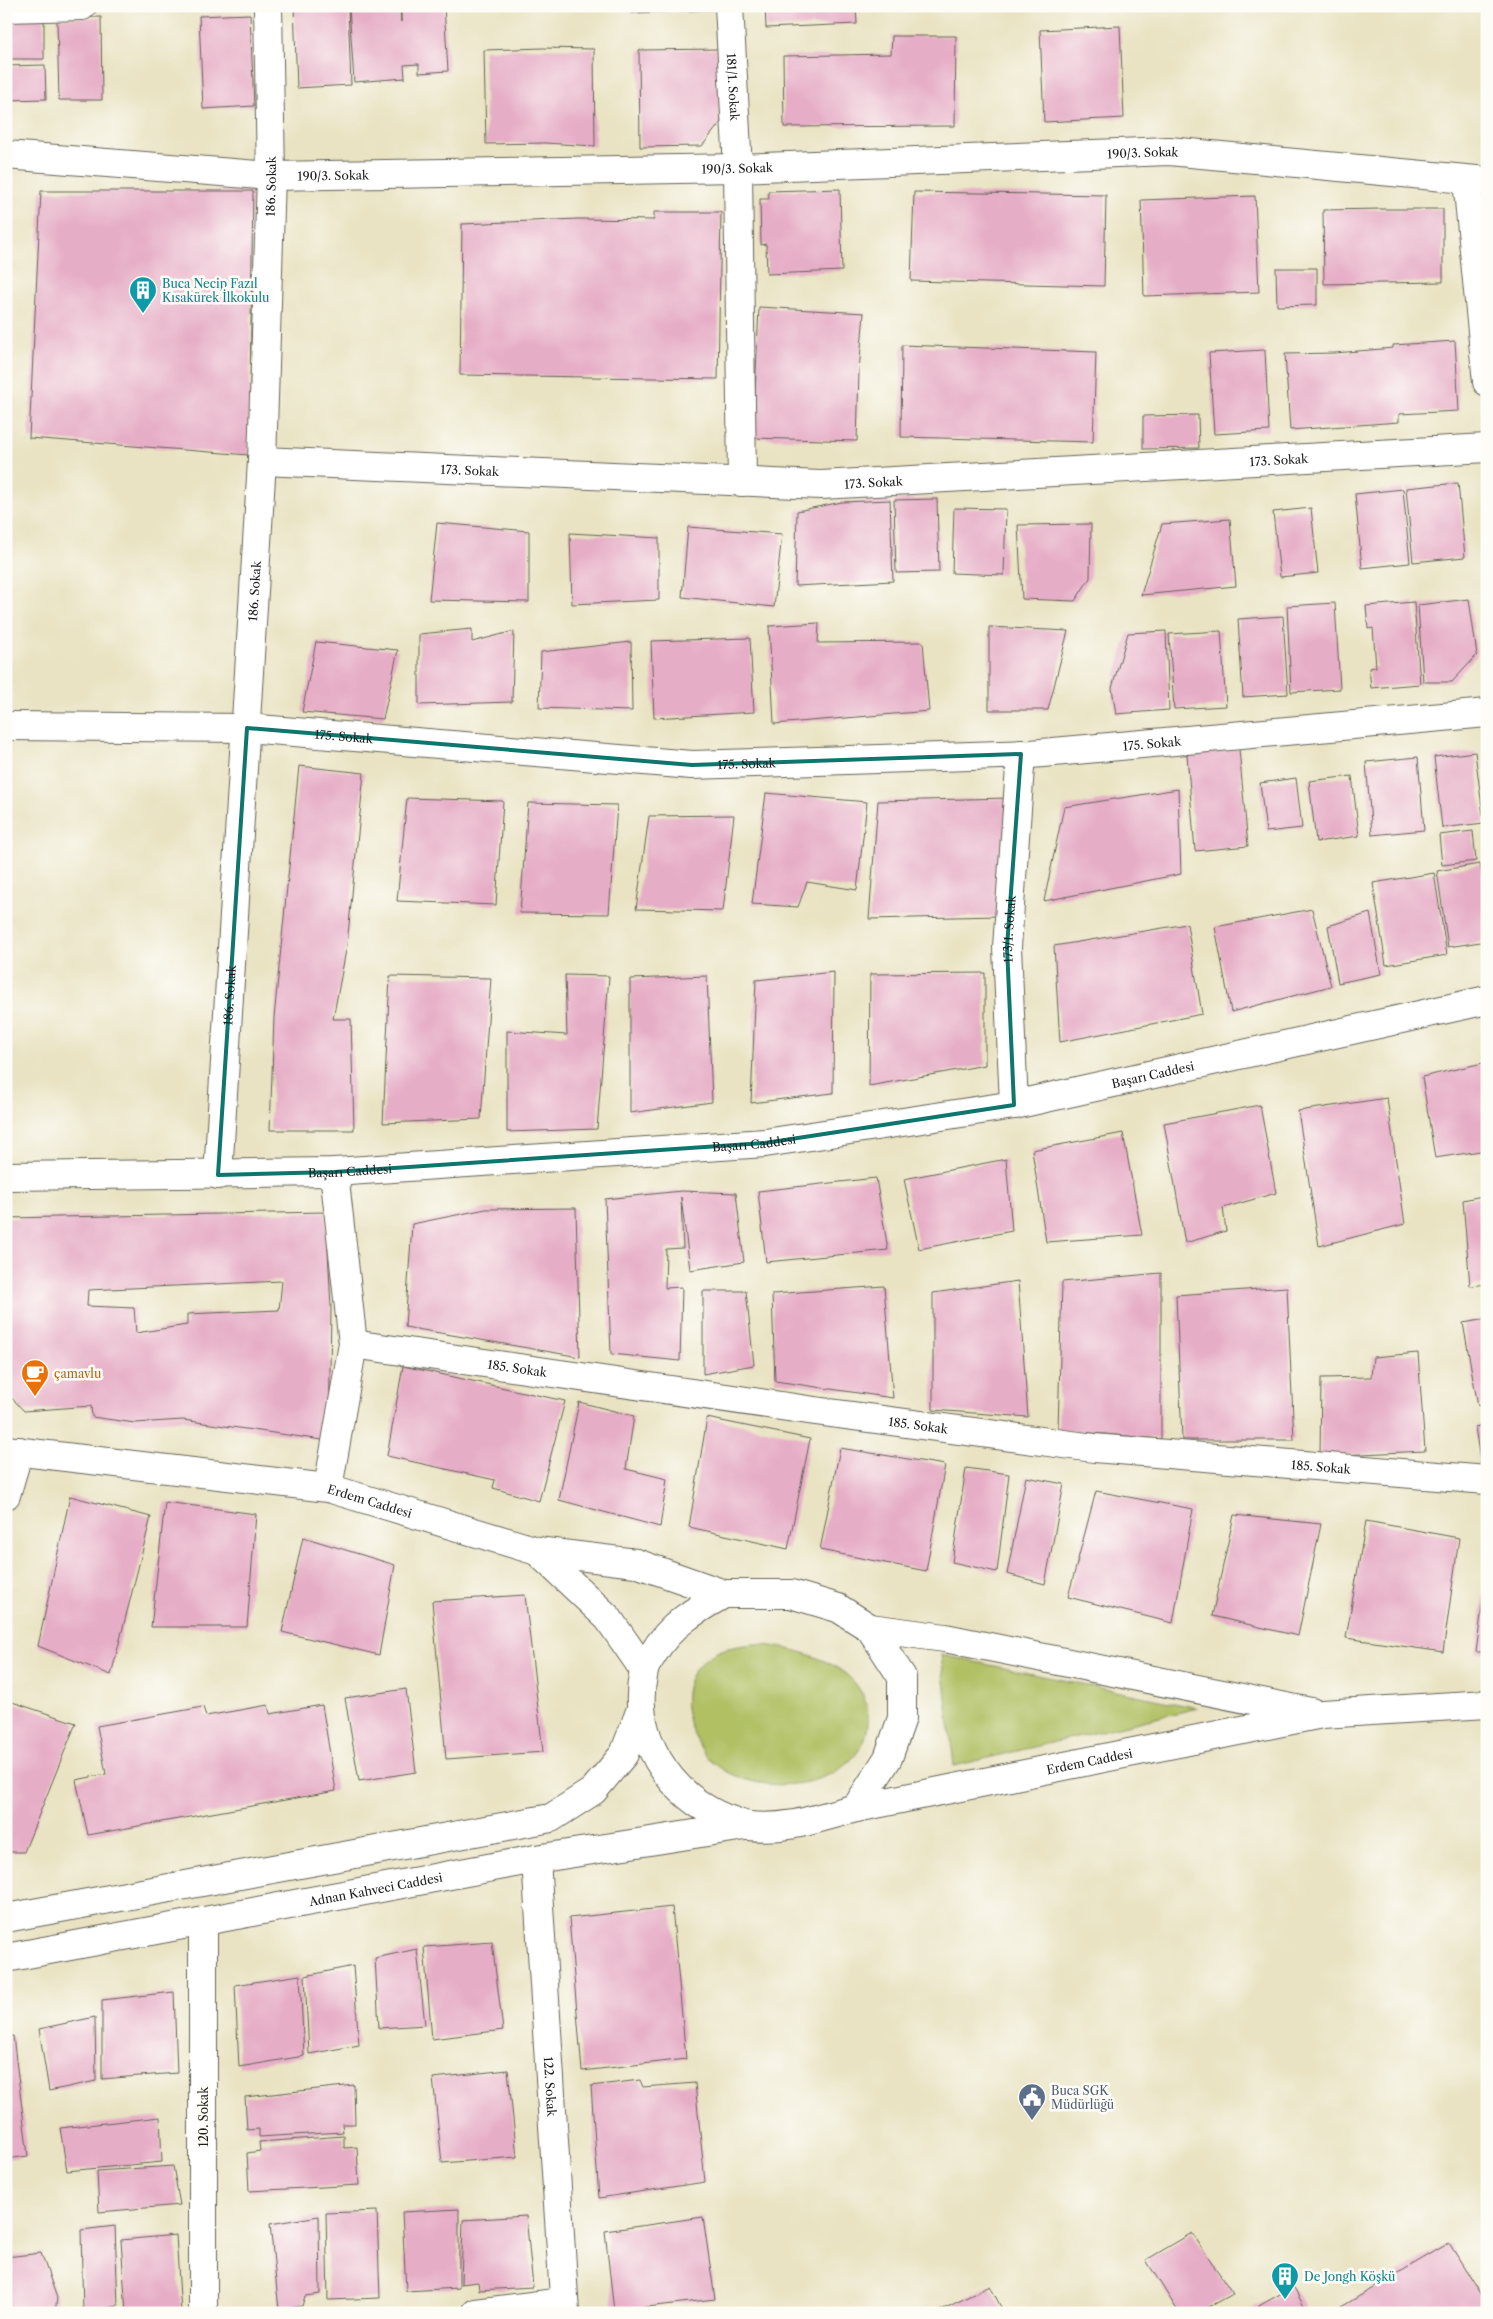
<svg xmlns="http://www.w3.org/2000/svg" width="1493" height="2319" font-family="'Libre Caslon Text',serif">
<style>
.green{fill:#b0c063;stroke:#666e40}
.building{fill:#e6adc6;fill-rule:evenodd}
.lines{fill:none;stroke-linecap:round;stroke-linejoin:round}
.minor-casing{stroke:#646256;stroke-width:30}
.tertiary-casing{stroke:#646256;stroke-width:30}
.secondary-casing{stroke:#646256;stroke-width:30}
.minor{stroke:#fff;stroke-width:28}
.tertiary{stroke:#fff;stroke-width:28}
.secondary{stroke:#fff;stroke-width:28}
.marked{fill:none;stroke:#0f766e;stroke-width:4;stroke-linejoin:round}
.labels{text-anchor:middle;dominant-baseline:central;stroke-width:5;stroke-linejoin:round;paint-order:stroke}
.street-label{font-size:12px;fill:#1c1c1c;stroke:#fdfcf7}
.culture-label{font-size:12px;fill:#0d838f;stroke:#fdfcf7;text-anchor:start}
.food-label{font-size:12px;fill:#c56008;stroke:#fdfcf7;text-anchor:start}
.service-label{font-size:12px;fill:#4e5e75;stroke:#fdfcf7;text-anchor:start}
</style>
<rect width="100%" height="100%" fill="#fdfcf7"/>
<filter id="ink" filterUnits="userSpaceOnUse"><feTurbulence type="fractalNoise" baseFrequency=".02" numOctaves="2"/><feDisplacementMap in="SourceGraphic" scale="10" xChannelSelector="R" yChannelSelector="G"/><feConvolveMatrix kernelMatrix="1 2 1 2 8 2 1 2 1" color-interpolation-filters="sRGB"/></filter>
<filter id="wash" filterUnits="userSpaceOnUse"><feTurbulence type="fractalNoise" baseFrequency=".0096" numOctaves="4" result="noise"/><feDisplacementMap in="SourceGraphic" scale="20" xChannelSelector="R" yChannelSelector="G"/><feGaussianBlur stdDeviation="1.12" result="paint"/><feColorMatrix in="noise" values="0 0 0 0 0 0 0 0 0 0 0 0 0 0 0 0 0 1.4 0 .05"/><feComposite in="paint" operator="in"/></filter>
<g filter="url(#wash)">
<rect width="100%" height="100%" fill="#e9e3c3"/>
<g class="green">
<path d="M753,1644C798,1647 871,1665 868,1723C867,1745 852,1763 833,1773C795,1792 743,1788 711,1761C705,1756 700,1747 696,1739C680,1709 680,1672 713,1654C725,1647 740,1646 753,1644Z"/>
<polygon points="941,1655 1198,1708 954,1766"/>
</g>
<g id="blocks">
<g class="building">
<polygon points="294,6 348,6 351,85 297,88"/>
<polygon points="349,6 400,6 401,22 401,6 444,6 448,71 419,73 419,64 404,65 405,78 354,82"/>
<polygon points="631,6 714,6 714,10 631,13"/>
<polygon points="765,6 856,6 857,24 766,28"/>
<polygon points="250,14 254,106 203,109 199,16"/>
<polygon points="44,15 44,59 6,59 6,16"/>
<polygon points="101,17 102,100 59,100 57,18"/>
<polygon points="1120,26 1124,118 1044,122 1040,30"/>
<polygon points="892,36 956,36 955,126 784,127 783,56 891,54"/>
<polygon points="543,48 594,49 595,146 545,143 486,144 484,50"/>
<polygon points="721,49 721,122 702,146 640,147 639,50"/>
<polygon points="45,65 46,99 6,100 6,66"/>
<polygon points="840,189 842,271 767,274 766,244 761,245 760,199 769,199 768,191"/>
<polygon points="41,191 253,191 249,455 29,438"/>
<polygon points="914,192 1106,195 1104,286 911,281"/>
<polygon points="1255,196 1259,292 1144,296 1141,200"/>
<polygon points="1381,209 1443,209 1443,282 1324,284 1323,210"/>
<polygon points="654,212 721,212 718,379 460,375 462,224 578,219 654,220"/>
<polygon points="1276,268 1317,268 1317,305 1277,306"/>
<polygon points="759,307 864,313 859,371 857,441 753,438"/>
<polygon points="1455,341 1459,411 1399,414 1399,422 1290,430 1285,354 1335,353 1393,348 1393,345"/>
<polygon points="902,345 1096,352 1093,442 901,437"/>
<polygon points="1265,350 1269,431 1214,434 1209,353"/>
<polygon points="1198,415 1199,448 1143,449 1143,416"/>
<polygon points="1458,483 1465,557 1413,562 1406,488"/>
<polygon points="1403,489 1410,563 1362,568 1355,494"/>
<polygon points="937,499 939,572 896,573 894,500"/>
<polygon points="890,500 893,581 795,586 797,511 842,502"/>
<polygon points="954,508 1006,509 1004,575 952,573"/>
<polygon points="1311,508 1318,573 1280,577 1273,512"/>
<polygon points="1230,519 1236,586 1141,595 1162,524"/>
<polygon points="437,523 529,531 529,602 429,600"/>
<polygon points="1091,524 1090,578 1075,601 1022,599 1018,525"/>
<polygon points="688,527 782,534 774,607 682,597"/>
<polygon points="570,533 659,538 659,600 572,604"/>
<polygon points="1469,599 1477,655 1452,682 1423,682 1418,605"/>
<polygon points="1414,602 1420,684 1371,688 1369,668 1376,667 1373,628 1368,629 1366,606"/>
<polygon points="1335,603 1340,689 1291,692 1287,606"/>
<polygon points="1283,616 1288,694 1243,697 1238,619"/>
<polygon points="819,623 818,643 923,642 929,711 774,724 769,626"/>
<polygon points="989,627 1068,631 1048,710 989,710"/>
<polygon points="472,629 472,642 514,631 512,702 419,705 419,634"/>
<polygon points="1166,631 1169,710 1116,714 1112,688 1128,633"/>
<polygon points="1221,631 1226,706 1174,709 1169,634"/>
<polygon points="750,638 754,712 654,718 651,641"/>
<polygon points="316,642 398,650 383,719 302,712"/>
<polygon points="631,642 632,711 539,708 541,652"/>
<polygon points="1239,749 1248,846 1195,851 1187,754"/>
<polygon points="1475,752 1484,823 1442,828 1434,757"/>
<polygon points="1418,757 1424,830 1372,835 1366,762"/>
<polygon points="299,766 364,773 347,945 333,1019 351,1019 354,1130 270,1130 274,1018"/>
<polygon points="1352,776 1359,836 1316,842 1309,781"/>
<polygon points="1296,778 1302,828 1266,832 1260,783"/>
<polygon points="1178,789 1181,874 1044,901 1064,807"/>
<polygon points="766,793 867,802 857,890 807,882 798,907 752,904"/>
<polygon points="407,798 503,801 496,905 397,901"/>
<polygon points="1010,798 998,916 869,919 878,801"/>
<polygon points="528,803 617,805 609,914 520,913"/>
<polygon points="734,815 723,911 636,909 649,816"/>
<polygon points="1473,831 1476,861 1442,865 1439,835"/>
<polygon points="1480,864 1487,908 1487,941 1448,947 1437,871"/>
<polygon points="1434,873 1447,955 1386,965 1373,883"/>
<polygon points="1312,909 1331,986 1231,1012 1215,927"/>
<polygon points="1370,913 1381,974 1338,983 1328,926"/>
<polygon points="1187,924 1202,1014 1060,1042 1054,946"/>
<polygon points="834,972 833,1093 751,1103 756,980"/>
<polygon points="985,973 985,1065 869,1086 870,974"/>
<polygon points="565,975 609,976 597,1129 507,1132 507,1031 567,1035"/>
<polygon points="390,976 491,978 481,1119 383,1123"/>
<polygon points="707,976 712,1102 630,1113 630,979"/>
<polygon points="1487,1062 1487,1150 1435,1158 1422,1077"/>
<polygon points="1387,1098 1405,1224 1319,1246 1298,1111"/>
<polygon points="1260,1105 1276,1193 1223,1208 1226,1231 1185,1243 1164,1123"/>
<polygon points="1123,1133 1142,1235 1046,1242 1032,1150"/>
<polygon points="1006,1159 1012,1231 919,1249 904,1179"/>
<polygon points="876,1178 888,1250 766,1262 758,1191"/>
<polygon points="681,1191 736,1193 744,1262 690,1270 681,1197 683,1248 666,1249 665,1288 682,1287 680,1361 611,1354 605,1199"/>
<polygon points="1487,1195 1487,1284 1470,1286 1463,1200"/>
<polygon points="576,1208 580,1357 405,1327 412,1224 486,1209"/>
<path d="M326,1212L331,1307L329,1441L183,1420L135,1423L92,1417L91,1406L24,1411L6,1392V1218ZM282,1281L279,1310L187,1314V1325L136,1333L134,1308L87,1306L88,1290Z"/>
<polygon points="1161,1273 1161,1439 1058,1430 1062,1282"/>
<polygon points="1018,1281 1028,1417 933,1410 933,1293"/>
<polygon points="884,1286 893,1398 775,1381 772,1294"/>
<polygon points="1287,1287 1294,1440 1182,1440 1176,1295"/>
<polygon points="703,1291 746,1291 754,1365 703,1374"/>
<polygon points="1487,1319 1487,1404 1478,1406 1463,1323"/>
<polygon points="1418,1353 1425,1451 1320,1456 1321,1378 1371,1377 1373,1357"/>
<polygon points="403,1366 565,1401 539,1501 493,1488 495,1480 387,1456"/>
<polygon points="579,1402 634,1416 626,1469 667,1479 660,1527 559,1500"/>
<polygon points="707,1418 810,1439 788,1549 689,1527"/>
<polygon points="1487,1425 1487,1473 1482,1473 1475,1427"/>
<polygon points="840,1448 945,1465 926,1571 820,1550"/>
<polygon points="966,1468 1009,1474 997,1572 952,1562"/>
<polygon points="1026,1477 1064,1484 1045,1584 1007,1574"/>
<polygon points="1096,1491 1193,1509 1173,1623 1068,1597"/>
<polygon points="70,1496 151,1517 111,1675 38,1646"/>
<polygon points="165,1502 256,1514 247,1627 151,1627"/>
<polygon points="1234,1515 1321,1524 1298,1636 1212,1616"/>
<polygon points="1366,1521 1459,1538 1443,1652 1346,1638"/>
<polygon points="303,1537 395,1565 379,1655 282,1632"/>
<polygon points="1486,1578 1487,1652 1476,1652"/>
<polygon points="525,1595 543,1752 446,1759 432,1601"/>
<polygon points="406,1689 416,1772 359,1781 345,1698"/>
<polygon points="6,1700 76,1723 24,1852 6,1852"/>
<polygon points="268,1705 270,1714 322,1705 336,1791 88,1835 76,1780 106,1774 97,1726 203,1707 206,1716"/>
<polygon points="672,1907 686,2059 582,2071 569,1918"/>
<polygon points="492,1942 503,2030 432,2039 424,1947"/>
<polygon points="417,1949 425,2025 379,2028 375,1958"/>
<polygon points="353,1966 359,2045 309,2054 305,1976"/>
<polygon points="300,1975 304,2056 239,2067 235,1985"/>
<polygon points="174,1992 177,2073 102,2079 102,2000"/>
<polygon points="95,2017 96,2081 49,2091 39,2029"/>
<polygon points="13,2036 28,2156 6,2159 6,2037"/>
<polygon points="508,2070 517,2157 442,2163 433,2078"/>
<polygon points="640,2080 643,2087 695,2083 705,2182 599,2198 591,2086"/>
<polygon points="354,2085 355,2124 342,2124 343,2132 259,2137 259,2129 247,2130 245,2097"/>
<polygon points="160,2117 162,2162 67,2171 60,2128"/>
<polygon points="344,2136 344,2148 357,2147 359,2185 249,2191 247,2153 260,2151 259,2142"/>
<polygon points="173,2166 180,2205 99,2212 97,2171"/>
<polygon points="459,2209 459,2288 406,2291 402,2212"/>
<polygon points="377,2211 380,2298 328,2300 326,2213"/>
<polygon points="319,2216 320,2294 305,2296 302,2306 279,2310 270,2224"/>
<polygon points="526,2216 533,2287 479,2290 478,2282 461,2284 463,2220"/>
<polygon points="703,2217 715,2299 614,2311 605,2231"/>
<polygon points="115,2226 118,2306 83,2312 81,2230"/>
<polygon points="1192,2233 1233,2294 1198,2313 1179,2313 1146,2260"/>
<polygon points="176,2235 181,2313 126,2313 121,2240"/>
<polygon points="1449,2243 1487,2304 1487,2313 1331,2313"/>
<polygon points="41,2253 57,2298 55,2313 6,2313 6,2257"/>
<polygon points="990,2286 1004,2313 935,2313"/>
<polygon points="1293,2287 1308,2313 1246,2313"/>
</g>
</g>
</g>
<g filter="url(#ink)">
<use href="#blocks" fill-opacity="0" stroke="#646256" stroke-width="1"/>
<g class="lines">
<g class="minor-casing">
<g id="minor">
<path id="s1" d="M729,6L738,168L742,482"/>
<polyline points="6,8 82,6"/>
<path id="s2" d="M6,155L271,176L738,168L1169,151L1487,181"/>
<polyline points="1467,180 1487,382"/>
<path id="s3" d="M262,461L821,485L1487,448"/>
<path id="s4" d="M6,726L247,728L692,765L1031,754L1487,713"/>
<path id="s5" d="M1014,1105L1007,947L1021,754"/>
<path id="s6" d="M218,1175L262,461L271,176L268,6"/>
<path id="s7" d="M353,1344L815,1411L1094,1448L1487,1480"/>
<polyline points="328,1488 353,1344 334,1172"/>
<polyline points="6,1495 19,1451"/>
<path id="s8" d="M536,1859L565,2313"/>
<polyline points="203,2313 203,1921"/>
<polyline points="476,2313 563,2302"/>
</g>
</g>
<g class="tertiary-casing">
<g id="tertiary">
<path id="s9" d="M6,1176L334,1172L765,1143L1014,1105L1487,1000"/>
</g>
</g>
<g class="secondary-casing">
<g id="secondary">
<path id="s10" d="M6,1450L328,1488L537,1551L636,1563L724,1594"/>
<polyline points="537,1551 608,1618 644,1670"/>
<path d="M724,1594H791L838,1608L870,1628L902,1677V1718L888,1758L856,1808C817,1818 790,1830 749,1826C742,1825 734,1821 727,1819C669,1797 629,1734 644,1671C645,1665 650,1659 653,1654C670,1625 695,1610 724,1594Z"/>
<polyline points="870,1628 945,1638 1311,1712"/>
<path id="s11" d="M856,1808L1322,1714L1487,1704"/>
<polyline points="6,1918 551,1818 593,1791 624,1754 641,1709"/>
<path id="s12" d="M6,1958L536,1859L745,1826"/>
</g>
</g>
<use href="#minor" class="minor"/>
<use href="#tertiary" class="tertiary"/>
<use href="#secondary" class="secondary"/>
</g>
</g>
<path class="marked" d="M247,728L692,765L1021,754L1007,947L1014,1105L765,1143L334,1172L218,1175Z"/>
<defs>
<g id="building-pin" transform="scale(1.4375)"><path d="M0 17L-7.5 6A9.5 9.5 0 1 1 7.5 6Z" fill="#0f9aa8" stroke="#fdfcf7"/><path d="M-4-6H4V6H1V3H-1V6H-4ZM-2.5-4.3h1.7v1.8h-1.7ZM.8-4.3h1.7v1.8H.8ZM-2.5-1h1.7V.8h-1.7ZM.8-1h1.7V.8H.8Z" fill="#fff"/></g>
<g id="cafe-pin" transform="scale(1.4375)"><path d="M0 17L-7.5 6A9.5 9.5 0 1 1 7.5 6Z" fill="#e8710a" stroke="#fdfcf7"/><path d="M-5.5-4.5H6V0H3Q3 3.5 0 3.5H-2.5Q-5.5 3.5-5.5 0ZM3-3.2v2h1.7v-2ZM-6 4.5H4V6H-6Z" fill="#fff"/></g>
<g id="civic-pin" transform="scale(1.4375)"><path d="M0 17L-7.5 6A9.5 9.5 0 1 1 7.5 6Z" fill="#5c6f8a" stroke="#fdfcf7"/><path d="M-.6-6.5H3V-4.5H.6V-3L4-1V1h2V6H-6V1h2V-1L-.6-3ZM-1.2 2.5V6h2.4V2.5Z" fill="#fff"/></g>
</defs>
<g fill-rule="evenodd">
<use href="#building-pin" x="143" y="290"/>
<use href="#cafe-pin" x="35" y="1373"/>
<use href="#civic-pin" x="1032" y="2097"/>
<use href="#building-pin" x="1285" y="2276"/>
</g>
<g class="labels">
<g class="street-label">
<text stroke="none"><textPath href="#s1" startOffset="81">181/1. Sokak</textPath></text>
<text stroke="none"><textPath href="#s2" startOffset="1138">190/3. Sokak</textPath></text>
<text stroke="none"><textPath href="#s2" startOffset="732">190/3. Sokak</textPath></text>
<text stroke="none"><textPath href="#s2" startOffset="328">190/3. Sokak</textPath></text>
<text stroke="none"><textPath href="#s6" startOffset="990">186. Sokak</textPath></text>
<text stroke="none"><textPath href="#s3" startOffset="1018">173. Sokak</textPath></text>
<text stroke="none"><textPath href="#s3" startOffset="208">173. Sokak</textPath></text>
<text stroke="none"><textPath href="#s3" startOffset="612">173. Sokak</textPath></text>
<text stroke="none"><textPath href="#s6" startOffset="585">186. Sokak</textPath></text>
<text stroke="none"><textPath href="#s4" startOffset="338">175. Sokak</textPath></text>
<text stroke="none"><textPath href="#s4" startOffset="1148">175. Sokak</textPath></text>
<text stroke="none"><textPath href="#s4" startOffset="742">175. Sokak</textPath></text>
<text stroke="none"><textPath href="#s5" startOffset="176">173/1. Sokak</textPath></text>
<text stroke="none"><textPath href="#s6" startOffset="180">186. Sokak</textPath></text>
<text stroke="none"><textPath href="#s9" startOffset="1154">Başarı Caddesi</textPath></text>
<text stroke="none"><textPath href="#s9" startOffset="749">Başarı Caddesi</textPath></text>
<text stroke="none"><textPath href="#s9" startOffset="344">Başarı Caddesi</textPath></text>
<text stroke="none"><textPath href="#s7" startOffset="166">185. Sokak</textPath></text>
<text stroke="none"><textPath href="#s7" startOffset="571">185. Sokak</textPath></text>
<text stroke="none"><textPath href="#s7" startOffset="976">185. Sokak</textPath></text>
<text stroke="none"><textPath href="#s10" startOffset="368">Erdem Caddesi</textPath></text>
<text stroke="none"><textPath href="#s11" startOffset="238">Erdem Caddesi</textPath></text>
<text stroke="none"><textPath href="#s12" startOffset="376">Adnan Kahveci Caddesi</textPath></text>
<text stroke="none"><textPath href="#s8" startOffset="228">122. Sokak</textPath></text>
<text transform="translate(203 2117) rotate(-90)">120. Sokak</text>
</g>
<g class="culture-label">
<text x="162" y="283">Buca Necip Fazıl<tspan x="162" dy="14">Kısakürek İlkokulu</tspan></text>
<text x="1304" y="2276">De Jongh Köşkü</text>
</g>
<g class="food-label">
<text x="54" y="1373">çamavlu</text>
</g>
<g class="service-label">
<text x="1051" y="2090">Buca SGK<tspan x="1051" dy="14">Müdürlüğü</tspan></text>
</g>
</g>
<rect width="1493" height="2319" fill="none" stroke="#fdfcf7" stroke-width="25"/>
</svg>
